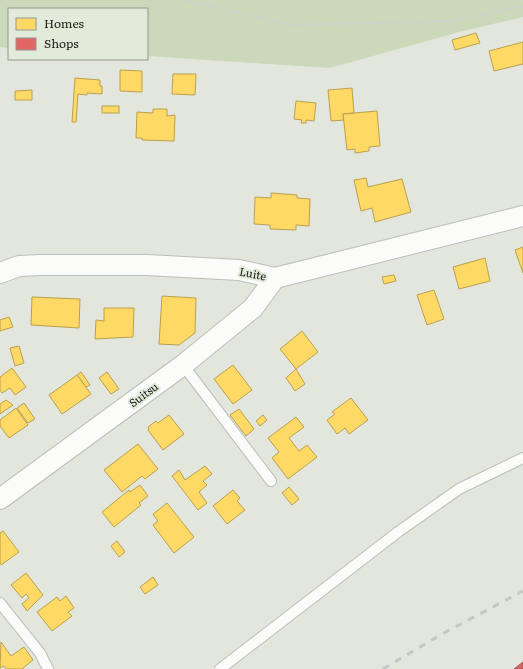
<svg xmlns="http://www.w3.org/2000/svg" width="523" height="669" font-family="Literata,serif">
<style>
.green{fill:#cbd8b9}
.homes{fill:#ffd966;stroke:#baa04e}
.shops{fill:#e06666;stroke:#a4504e}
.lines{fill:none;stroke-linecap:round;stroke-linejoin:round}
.lane-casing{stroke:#bcbfb8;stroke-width:12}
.street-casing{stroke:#bcbfb8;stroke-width:22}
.path{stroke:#ced0cd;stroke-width:2.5;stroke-dasharray:3 2;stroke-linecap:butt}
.lane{stroke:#fbfbfa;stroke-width:10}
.street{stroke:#fbfbfa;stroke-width:20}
.rail{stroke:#c6c7c4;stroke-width:3;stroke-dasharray:7 7;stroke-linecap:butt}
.labels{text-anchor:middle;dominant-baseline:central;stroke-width:4;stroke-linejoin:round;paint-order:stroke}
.street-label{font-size:11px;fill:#191c16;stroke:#e2ead9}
</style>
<rect width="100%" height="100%" fill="#e2e6dd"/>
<polygon class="green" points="0,0 523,0 523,17 459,32 330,68 147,56 147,9 9,9 9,48 0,47"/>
<g class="homes">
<polygon points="476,33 480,43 455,50 452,40"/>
<polygon points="523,42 523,64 494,71 489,51"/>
<polygon points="120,70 142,71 142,92 120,91"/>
<polygon points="173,74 196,74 195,95 172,94"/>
<polygon points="75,78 100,80 100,86 102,86 102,94 87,93 87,95 78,94 76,122 72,122"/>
<polygon points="352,88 354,113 343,114 344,120 331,121 328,90"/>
<polygon points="32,90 32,100 15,100 15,91"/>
<polygon points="296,101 316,103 314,121 306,120 306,123 301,123 302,120 294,119"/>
<rect x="102" y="106" width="17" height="7"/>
<polygon points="153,109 167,109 167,116 175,115 174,141 142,140 142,138 136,138 137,112 153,113"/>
<polygon points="377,111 380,146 369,147 369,151 355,153 355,149 347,150 343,114"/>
<polygon points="366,178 368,187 402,179 411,212 375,222 372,208 361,211 354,180"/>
<polygon points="271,193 297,195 297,198 310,199 309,226 296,225 296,230 270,229 270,225 254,224 255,197 271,198"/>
<polygon points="523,247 523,273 515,250"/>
<polygon points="485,258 490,281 459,289 453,267"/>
<polygon points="394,275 396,281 384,284 382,277"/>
<polygon points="434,290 444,319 427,325 417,295"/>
<polygon points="162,296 196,298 195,333 179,345 159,344"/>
<polygon points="32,297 80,299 79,328 31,325"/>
<polygon points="104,308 134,308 133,337 95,339 96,320 104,321"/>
<polygon points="9,317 13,327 0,331 0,320"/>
<polygon points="302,331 318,352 296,369 280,349"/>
<polygon points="19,346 24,363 15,366 10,348"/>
<polygon points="233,365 252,390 233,404 214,379"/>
<polygon points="12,368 26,387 15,395 10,388 2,393 0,390 0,377"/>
<polygon points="296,369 305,384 295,391 286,378"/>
<polygon points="81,372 90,385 86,387 77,375"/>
<polygon points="107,372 119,389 111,394 99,378"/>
<polygon points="77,375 91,394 62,414 49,395"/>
<polygon points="351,398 368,420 349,434 345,428 337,434 327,420 335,414 332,412"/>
<polygon points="6,400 13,405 0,414 0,404"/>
<polygon points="24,403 35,419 28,423 17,408"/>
<polygon points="16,408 28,425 9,438 0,426 0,420"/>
<polygon points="239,409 254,429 246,436 230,415"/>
<polygon points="169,415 184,434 163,450 148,430 149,429 148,427 156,421 158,423"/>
<polygon points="263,415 267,420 260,426 256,421"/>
<polygon points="296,417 304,427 289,438 299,451 307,445 317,457 288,479 272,458 279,452 268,438"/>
<polygon points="138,444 158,469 145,479 142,476 122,492 104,470"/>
<polygon points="205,466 212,474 203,481 207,485 199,492 207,503 198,510 172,476 179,470 185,480"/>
<polygon points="140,485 148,496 139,503 141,505 114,527 102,512 129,490 130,492"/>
<polygon points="289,487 299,499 292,505 282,493"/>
<polygon points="233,490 240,498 237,501 245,510 227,524 213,506"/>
<polygon points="167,503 194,537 174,553 153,525 158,521 153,514"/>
<polygon points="3,531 19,552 1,565 0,563 0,533"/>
<polygon points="117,541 125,552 119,557 111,546"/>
<polygon points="26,573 43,595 27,611 22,604 29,598 26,594 22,598 11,585"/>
<polygon points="153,577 158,585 145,594 140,587"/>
<polygon points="66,596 74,608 68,612 72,616 52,631 37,612 57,597 60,601"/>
<polygon points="1,642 11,656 24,647 33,660 22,669 6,669 4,666 0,668"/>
</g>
<polygon class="shops" points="523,662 523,669 514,669"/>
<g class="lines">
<g class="lane-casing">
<g id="lane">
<polyline points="183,365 271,481"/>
<polyline points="0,603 40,653 48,669"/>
<polyline points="220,669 398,532 459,489 523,458"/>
</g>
</g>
<g class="street-casing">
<g id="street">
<polyline points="0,273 19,266 41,265 147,265 239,270 275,278 523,216"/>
<polyline points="0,499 183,365 253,308 275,278"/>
</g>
</g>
<polyline class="path" points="184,0 289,25 452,21 523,6"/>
<use href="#lane" class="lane"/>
<use href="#street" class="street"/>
<polyline class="rail" points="383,669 442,634 523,591"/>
</g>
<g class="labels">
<g class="street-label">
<text transform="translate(253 273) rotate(11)">Luite</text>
<text transform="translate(143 394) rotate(-36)">Suitsu</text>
</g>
</g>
<rect x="8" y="8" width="140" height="52" fill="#e2ead9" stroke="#92988b"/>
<rect x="16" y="18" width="20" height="12" fill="#ffd966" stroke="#92988b"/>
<text x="44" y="28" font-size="12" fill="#191c16">Homes</text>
<rect x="16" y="38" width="20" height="12" fill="#e06666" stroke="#92988b"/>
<text x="44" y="48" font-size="12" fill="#191c16">Shops</text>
</svg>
